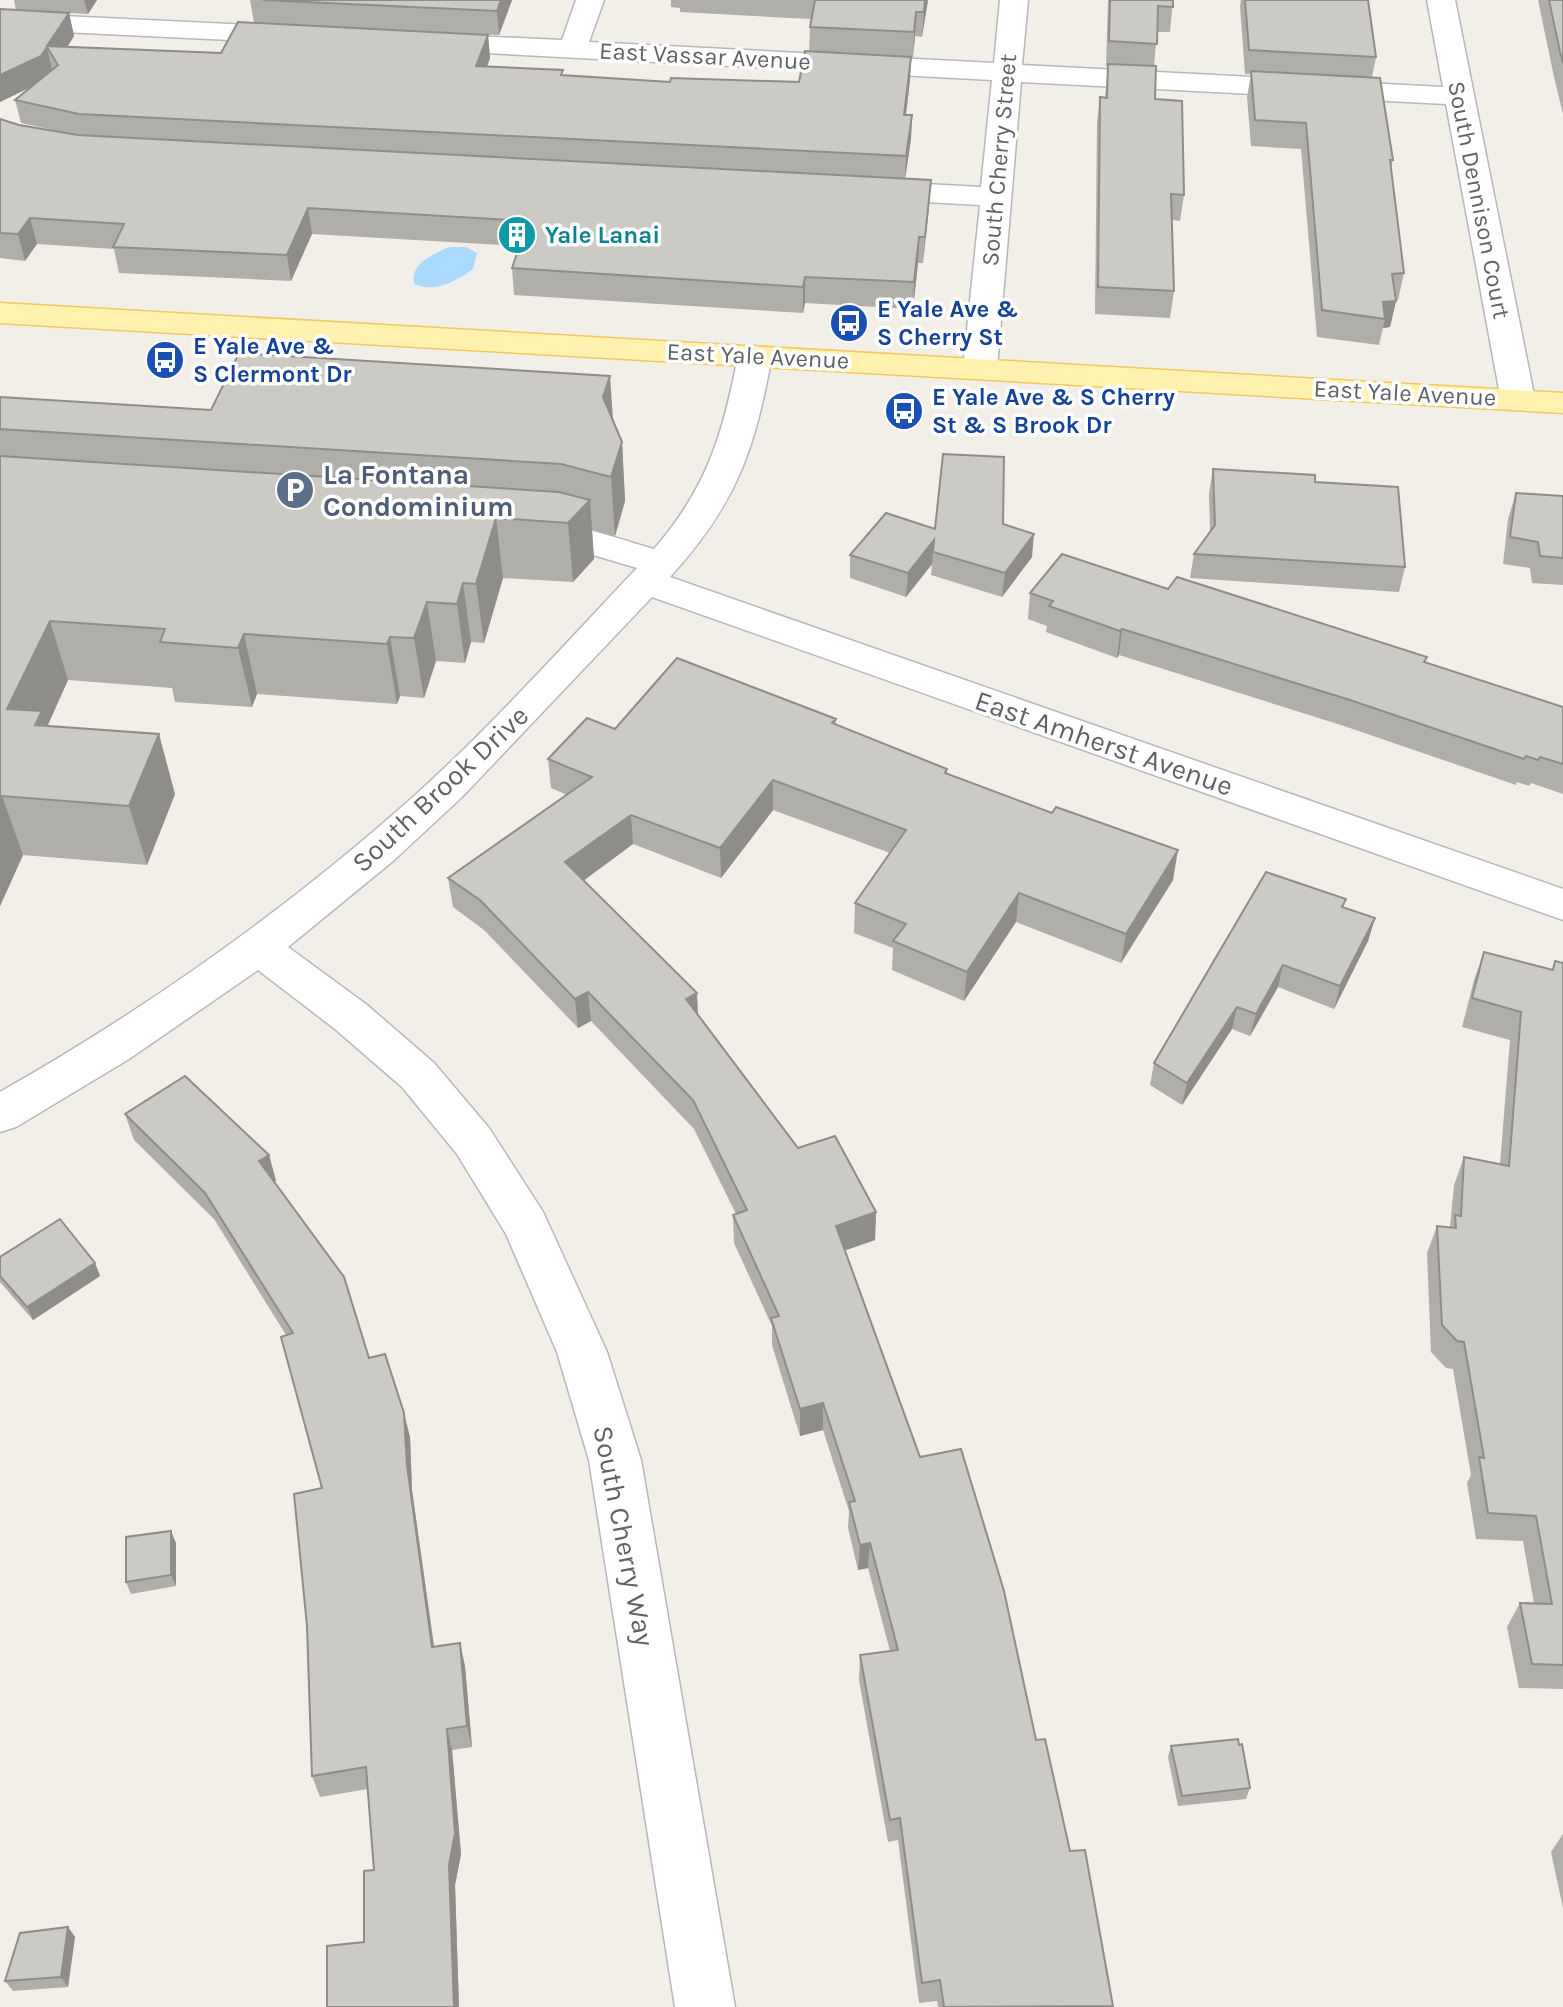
<svg xmlns="http://www.w3.org/2000/svg" width="1563" height="2007" font-family="Karla,sans-serif">
<style>
.water{fill:#aadaff}
.lines{fill:none;stroke-linecap:round;stroke-linejoin:round}
.minor-casing{stroke:#b5b8bc;stroke-width:3}
.major-casing{stroke:#f2c960;stroke-width:3}
.minor{fill:#fff;fill-rule:evenodd}
.major{fill:#fff2af;fill-rule:evenodd}
.wall{fill:#afaea9}
.shaded-wall{fill:#8f8d8a}
.building{fill:#cccac5;stroke:#8f8d8a;stroke-width:2}
.labels{text-anchor:middle;dominant-baseline:central;stroke-width:7;stroke-linejoin:round;paint-order:stroke}
.far-street-label{font-size:24px;fill:#5f6368;stroke:#fff}
.far-culture-label{font-size:24px;font-weight:bold;fill:#0d838f;stroke:#fff;text-anchor:start}
.far-transit-label{font-size:24px;font-weight:bold;fill:#164399;stroke:#fff;text-anchor:start}
.service-label{font-size:28px;font-weight:bold;fill:#4e5e75;stroke:#fff;text-anchor:start}
.street-label{font-size:28px;fill:#5f6368;stroke:#fff}
</style>
<rect width="100%" height="100%" fill="#f1efe8"/>
<path class="water" d="M450,247H466L477,253L473,269C456,282 434,293 414,284C410,263 433,254 450,247Z"/>
<g class="lines">
<g class="minor-casing">
<g id="minor">
<polygon points="576,0 604,0 589,42 994,63 1000,0 1028,0 1022,65 1443,87 1427,0 1455,0 1535,400 1530,407 1518,410 1506,407 1501,400 1446,104 1021,82 997,368 992,375 980,378 968,375 963,368 980,205 870,199 859,196 855,190 859,184 870,181 981,187 992,80 430,50 420,48 416,42 420,36 430,34 562,40"/>
<polygon points="0,13 293,27 303,29 307,35 303,41 293,43 0,29"/>
<path d="M755,346L767,349L772,356C754,452 737,503 670,577L1563,889V920L652,597L462,797L393,861L288,947L367,1005L434,1063L489,1128L543,1212L607,1352L641,1460L735,2007H675L589,1460L557,1352L506,1234L457,1154L402,1087L335,1029L258,970L129,1059L16,1127L0,1132V1092C148,1008 286,910 413,797C492,726 564,645 637,568L583,552L520,543L515,535L520,527C562,516 614,538 654,549C707,488 723,434 738,356L743,349Z"/>
</g>
</g>
<g class="major-casing">
<polygon id="major" points="0,303 1563,393 1563,413 0,323"/>
</g>
<use href="#minor" class="minor"/>
<use href="#major" class="major"/>
</g>
<g class="wall">
<polygon points="14,0 97,0 88,14 69,13 74,36 67,47 221,53 254,23 250,0 512,0 499,35 325,26 488,35 490,58 487,66 564,76 670,82 799,82 809,51 810,27 811,19 680,12 680,8 671,7 671,0 928,0 922,37 915,36 913,57 911,57 910,80 906,115 912,115 911,139 905,178 929,206 923,263 918,263 913,309 805,303 803,313 514,295 512,268 519,246 312,234 291,281 119,273 114,249 37,244 25,261 0,258 0,119 19,125 72,134 21,123 15,100 33,86 0,102 0,9 16,10"/>
<polygon points="1108,0 1173,0 1170,32 1157,32 1154,66 1155,99 1184,195 1180,221 1172,220 1174,291 1170,318 1095,314 1097,123 1100,97 1105,97 1108,66 1106,66"/>
<polygon points="1241,0 1368,0 1376,57 1372,77 1393,160 1391,169 1404,273 1398,300 1396,300 1390,327 1383,328 1379,345 1317,337 1301,149 1251,146 1247,97 1251,74 1245,74 1240,6"/>
<polygon points="1538,0 1563,0 1563,114 1554,77"/>
<polygon points="0,397 211,410 613,419 622,442 625,501 615,536 592,530 594,559 573,582 503,578 484,643 471,642 465,663 436,661 424,698 400,696 397,704 257,694 252,707 175,702 172,688 68,680 47,726 175,794 147,865 23,855 0,906"/>
<polygon points="1213,469 1405,567 1399,592 1190,578 1194,554 1210,532 1209,493"/>
<polygon points="1516,493 1563,496 1563,585 1532,583 1530,568 1503,564 1508,519"/>
<polygon points="1003,524 1032,557 1002,597 931,575 932,564 906,597 850,578 850,555 935,529"/>
<polygon points="1168,589 1426,662 1563,707 1563,794 1531,783 1529,786 1517,782 1516,785 1344,726 1119,655 1117,658 1046,632 1047,626 1028,619 1030,593"/>
<polygon points="836,719 836,725 947,769 947,774 1173,880 1121,963 1016,922 964,1001 892,970 893,948 854,933 855,903 890,853 773,810 721,878 633,844 583,881 697,993 698,1015 798,1148 876,1212 875,1240 845,1250 920,1457 1036,1740 1070,1851 1113,2007 938,2007 937,2001 919,2003 898,1840 888,1842 859,1680 860,1655 890,1651 868,1568 858,1570 848,1528 849,1511 823,1430 800,1436 772,1345 772,1326 734,1243 733,1215 736,1214 694,1129 591,1021 578,1028 484,930 453,907 448,878 567,795 551,788 548,759 615,729"/>
<polygon points="1344,907 1375,918 1368,941 1334,1009 1278,987 1250,1036 1232,1029 1182,1105 1150,1085 1154,1063"/>
<polygon points="1484,952 1552,970 1555,961 1563,963 1563,1689 1519,1688 1507,1627 1520,1603 1534,1603 1523,1541 1476,1539 1467,1483 1471,1475 1453,1369 1446,1368 1431,1352 1427,1253 1437,1226 1450,1227 1454,1185 1464,1157 1500,1164 1510,1040 1462,1027 1474,980"/>
<polygon points="125,1114 269,1155 276,1181 274,1182 369,1358 410,1437 412,1490 434,1646 465,1666 472,1747 452,1750 461,1854 455,1885 459,2007 327,2007 364,1942 374,1870 368,1789 320,1797 312,1776 322,1488 286,1335 214,1219 134,1140"/>
<polygon points="0,1257 95,1263 100,1276 33,1320 0,1282"/>
<polygon points="176,1543 176,1586 131,1594 126,1582"/>
<polygon points="1171,1746 1250,1788 1246,1799 1178,1806 1168,1757"/>
<polygon points="1563,1834 1563,1908 1551,1852"/>
<polygon points="68,1927 75,1937 68,1987 13,1991 5,1981"/>
</g>
<g class="shaded-wall">
<polygon points="84,0 97,0 88,14"/>
<polygon points="501,0 512,0 499,35 497,11"/>
<polygon points="925,0 928,0 922,37 924,12"/>
<polygon points="916,12 915,36 913,57 914,32"/>
<polygon points="69,13 74,36 57,63 47,46"/>
<polygon points="488,35 490,58 479,89 476,66"/>
<polygon points="47,47 52,70 47,79 0,102 0,75"/>
<polygon points="911,57 910,80 903,138 904,115"/>
<polygon points="912,115 911,139 905,180 906,156"/>
<polygon points="931,180 929,206 923,263 925,237"/>
<polygon points="308,208 312,234 291,281 287,255"/>
<polygon points="30,218 37,244 25,261 18,234"/>
<polygon points="919,237 918,263 913,309 914,282"/>
<polygon points="805,277 805,303 803,313 803,287"/>
<polygon points="1396,301 1390,327 1383,328 1385,319 1383,302"/>
<polygon points="610,376 614,434 603,397"/>
<polygon points="622,442 625,501 615,536 611,477"/>
<polygon points="590,500 594,559 573,582 568,523"/>
<polygon points="496,518 503,578 484,643 476,584"/>
<polygon points="1034,534 1032,557 1002,597 1005,573"/>
<polygon points="934,540 932,564 906,597 908,573"/>
<polygon points="463,583 471,642 465,663 457,604"/>
<polygon points="427,602 436,661 424,698 414,638"/>
<polygon points="50,621 68,680 47,727 61,771 7,709"/>
<polygon points="1122,629 1119,655 1117,658 1120,631"/>
<polygon points="244,634 257,694 252,707 238,648"/>
<polygon points="390,637 400,696 397,704 387,644"/>
<polygon points="159,734 175,794 147,865 129,806"/>
<polygon points="773,780 773,810 721,878 720,848"/>
<polygon points="2,796 23,855 0,906 0,800"/>
<polygon points="631,815 633,844 568,892 565,862"/>
<polygon points="1178,850 1173,880 1121,963 1126,934"/>
<polygon points="1019,893 1016,922 964,1001 967,972"/>
<polygon points="1375,918 1368,941 1334,1009 1340,986"/>
<polygon points="1283,965 1278,987 1250,1036 1256,1014"/>
<polygon points="588,992 591,1021 578,1028 575,999"/>
<polygon points="697,993 698,1022 686,999"/>
<polygon points="1237,1007 1232,1029 1182,1105 1187,1083"/>
<polygon points="269,1155 276,1181 267,1187 259,1161"/>
<polygon points="876,1212 875,1240 835,1254 836,1226"/>
<polygon points="95,1263 100,1276 33,1320 27,1307"/>
<polygon points="823,1403 823,1430 800,1436 800,1409"/>
<polygon points="404,1413 410,1437 412,1490 437,1669 432,1647 407,1466"/>
<polygon points="171,1531 176,1543 176,1586 171,1575"/>
<polygon points="870,1543 868,1568 858,1570 860,1545"/>
<polygon points="460,1643 465,1666 472,1747 467,1726"/>
<polygon points="447,1729 452,1750 461,1854 455,1885 459,2007 454,2007 449,1865"/>
<polygon points="68,1927 75,1937 68,1987 61,1977"/>
</g>
<g class="building">
<polygon points="263,0 501,0 497,11"/>
<polygon points="815,0 925,0 924,12 916,12 914,32 810,27"/>
<polygon points="1110,0 1173,0 1173,7 1158,6 1157,44 1109,41"/>
<polygon points="1245,0 1368,0 1376,57 1249,50"/>
<polygon points="1549,0 1563,0 1563,63 1560,52"/>
<polygon points="0,9 69,13 47,46 221,53 238,22 488,35 476,66 563,70 561,75 670,82 671,78 799,82 805,51 911,57 904,115 912,115 906,156 79,114 15,100 58,65 47,47 41,56 0,75"/>
<polygon points="1108,64 1156,66 1155,99 1182,101 1184,195 1171,194 1174,291 1098,287 1100,97 1107,98"/>
<polygon points="1251,71 1380,78 1393,160 1390,160 1404,273 1392,274 1396,301 1383,302 1385,319 1322,310 1306,123 1255,120"/>
<polygon points="0,119 19,125 78,135 931,180 925,237 919,237 914,282 805,277 803,287 512,268 528,221 308,208 287,255 113,247 124,224 30,218 18,234 0,233"/>
<polygon points="239,353 610,376 603,397 622,442 611,477 561,464 0,429 0,397 211,410"/>
<polygon points="943,454 1004,457 1003,524 1034,534 1005,573 933,552 934,540 908,573 850,555 886,513 935,529"/>
<polygon points="0,456 559,492 590,500 568,523 496,518 476,584 463,583 457,604 427,602 414,638 390,637 387,644 244,634 238,648 160,642 165,629 50,621 7,709 42,711 35,725 159,734 129,806 2,796 0,800"/>
<polygon points="1213,469 1315,475 1315,482 1398,487 1405,567 1194,554 1215,525"/>
<polygon points="1516,493 1563,496 1563,558 1540,556 1538,542 1510,537"/>
<polygon points="1062,554 1168,589 1177,577 1427,657 1424,662 1563,707 1563,764 1540,757 1538,760 1526,756 1524,759 1350,700 1122,629 1120,631 1049,606 1053,601 1030,593"/>
<polygon points="677,658 836,719 832,723 947,769 945,773 1052,813 1056,807 1178,850 1126,934 1019,893 967,972 893,941 906,924 855,903 906,830 773,780 720,848 631,815 565,862 697,993 686,999 798,1148 835,1136 876,1212 836,1226 920,1457 961,1449 1004,1591 1036,1740 1045,1739 1070,1851 1085,1850 1113,2006 944,2007 940,1980 922,1983 900,1818 890,1820 860,1655 898,1650 870,1543 860,1545 849,1502 855,1501 823,1403 800,1409 771,1318 779,1316 733,1215 747,1210 693,1100 588,992 575,999 480,900 448,878 592,777 548,759 587,718 615,729"/>
<polygon points="1266,872 1346,899 1342,907 1375,918 1340,986 1283,965 1256,1014 1237,1007 1187,1083 1154,1063"/>
<polygon points="1484,952 1553,970 1555,961 1563,963 1563,1665 1532,1664 1520,1603 1552,1604 1536,1516 1488,1513 1479,1457 1484,1458 1464,1342 1457,1341 1442,1325 1437,1226 1456,1228 1455,1215 1461,1216 1464,1157 1509,1166 1521,1012 1472,998"/>
<polygon points="185,1076 269,1155 259,1161 344,1277 369,1358 385,1354 404,1413 407,1466 432,1647 460,1643 467,1726 447,1729 455,1833 449,1865 454,2007 327,2007 327,1946 364,1942 364,1871 374,1870 366,1767 312,1776 307,1626 294,1494 322,1488 281,1337 293,1333 205,1193 125,1114"/>
<polygon points="60,1219 95,1263 27,1307 0,1276 0,1257"/>
<polygon points="171,1531 171,1575 126,1582 126,1537"/>
<polygon points="1238,1739 1239,1745 1242,1744 1250,1788 1182,1796 1171,1746"/>
<polygon points="68,1927 61,1977 5,1981 20,1933"/>
</g>
<defs>
<g id="building-disc" transform="scale(2)"><circle r="9.5" fill="#0f9aa8" stroke="#fff"/><path d="M-4-6H4V6H1V3H-1V6H-4ZM-2.5-4.3h1.7v1.8h-1.7ZM.8-4.3h1.7v1.8H.8ZM-2.5-1h1.7V.8h-1.7ZM.8-1h1.7V.8H.8Z" fill="#fff"/></g>
<g id="bus-disc" transform="scale(2)"><circle r="9.5" fill="#1a4fb4" stroke="#fff"/><path d="M-5-6H5V4H4V6H2V4H-2V6H-4V4H-5ZM-3.5-4V0h7V-4ZM-3.5 1.2v1.5H-2V1.2ZM2 1.2v1.5H3.5V1.2Z" fill="#fff"/></g>
<g id="parking-disc" transform="scale(2)"><circle r="9.5" fill="#5c6f8a" stroke="#fff"/><path d="M-3.5-5.5H1a3.5 3.5 0 0 1 0 7H-1V5.5H-3.5ZM-1-3.4V-.6H.8a1.4 1.4 0 0 0 0-2.8Z" fill="#fff"/></g>
</defs>
<g fill-rule="evenodd">
<use href="#building-disc" x="517" y="235"/>
<use href="#bus-disc" x="849" y="323"/>
<use href="#bus-disc" x="165" y="360"/>
<use href="#bus-disc" x="904" y="411"/>
<use href="#parking-disc" x="295" y="490"/>
</g>
<g class="labels">
<g class="far-street-label">
<text transform="translate(705 56) rotate(3)">East Vassar Avenue</text>
<text transform="translate(999 160) rotate(-85)">South Cherry Street</text>
<text transform="translate(1479 200) rotate(79)">South Dennison Court</text>
<text transform="translate(758 356) rotate(3)">East Yale Avenue</text>
<text transform="translate(1405 393) rotate(3)">East Yale Avenue</text>
</g>
<g class="far-culture-label">
<text x="545" y="235">Yale Lanai</text>
</g>
<g class="far-transit-label">
<text x="877" y="309">E Yale Ave &amp;<tspan x="877" dy="28">S Cherry St</tspan></text>
<text x="193" y="346">E Yale Ave &amp;<tspan x="193" dy="28">S Clermont Dr</tspan></text>
<text x="932" y="397">E Yale Ave &amp; S Cherry<tspan x="932" dy="28">St &amp; S Brook Dr</tspan></text>
</g>
<g class="service-label">
<text x="323" y="474">La Fontana<tspan x="323" dy="32">Condominium</tspan></text>
</g>
<g class="street-label">
<text transform="translate(1104 743) rotate(19)">East Amherst Avenue</text>
<text transform="translate(440 789) rotate(-43)">South Brook Drive</text>
<text transform="translate(624 1536) rotate(79)">South Cherry Way</text>
</g>
</g>
</svg>
